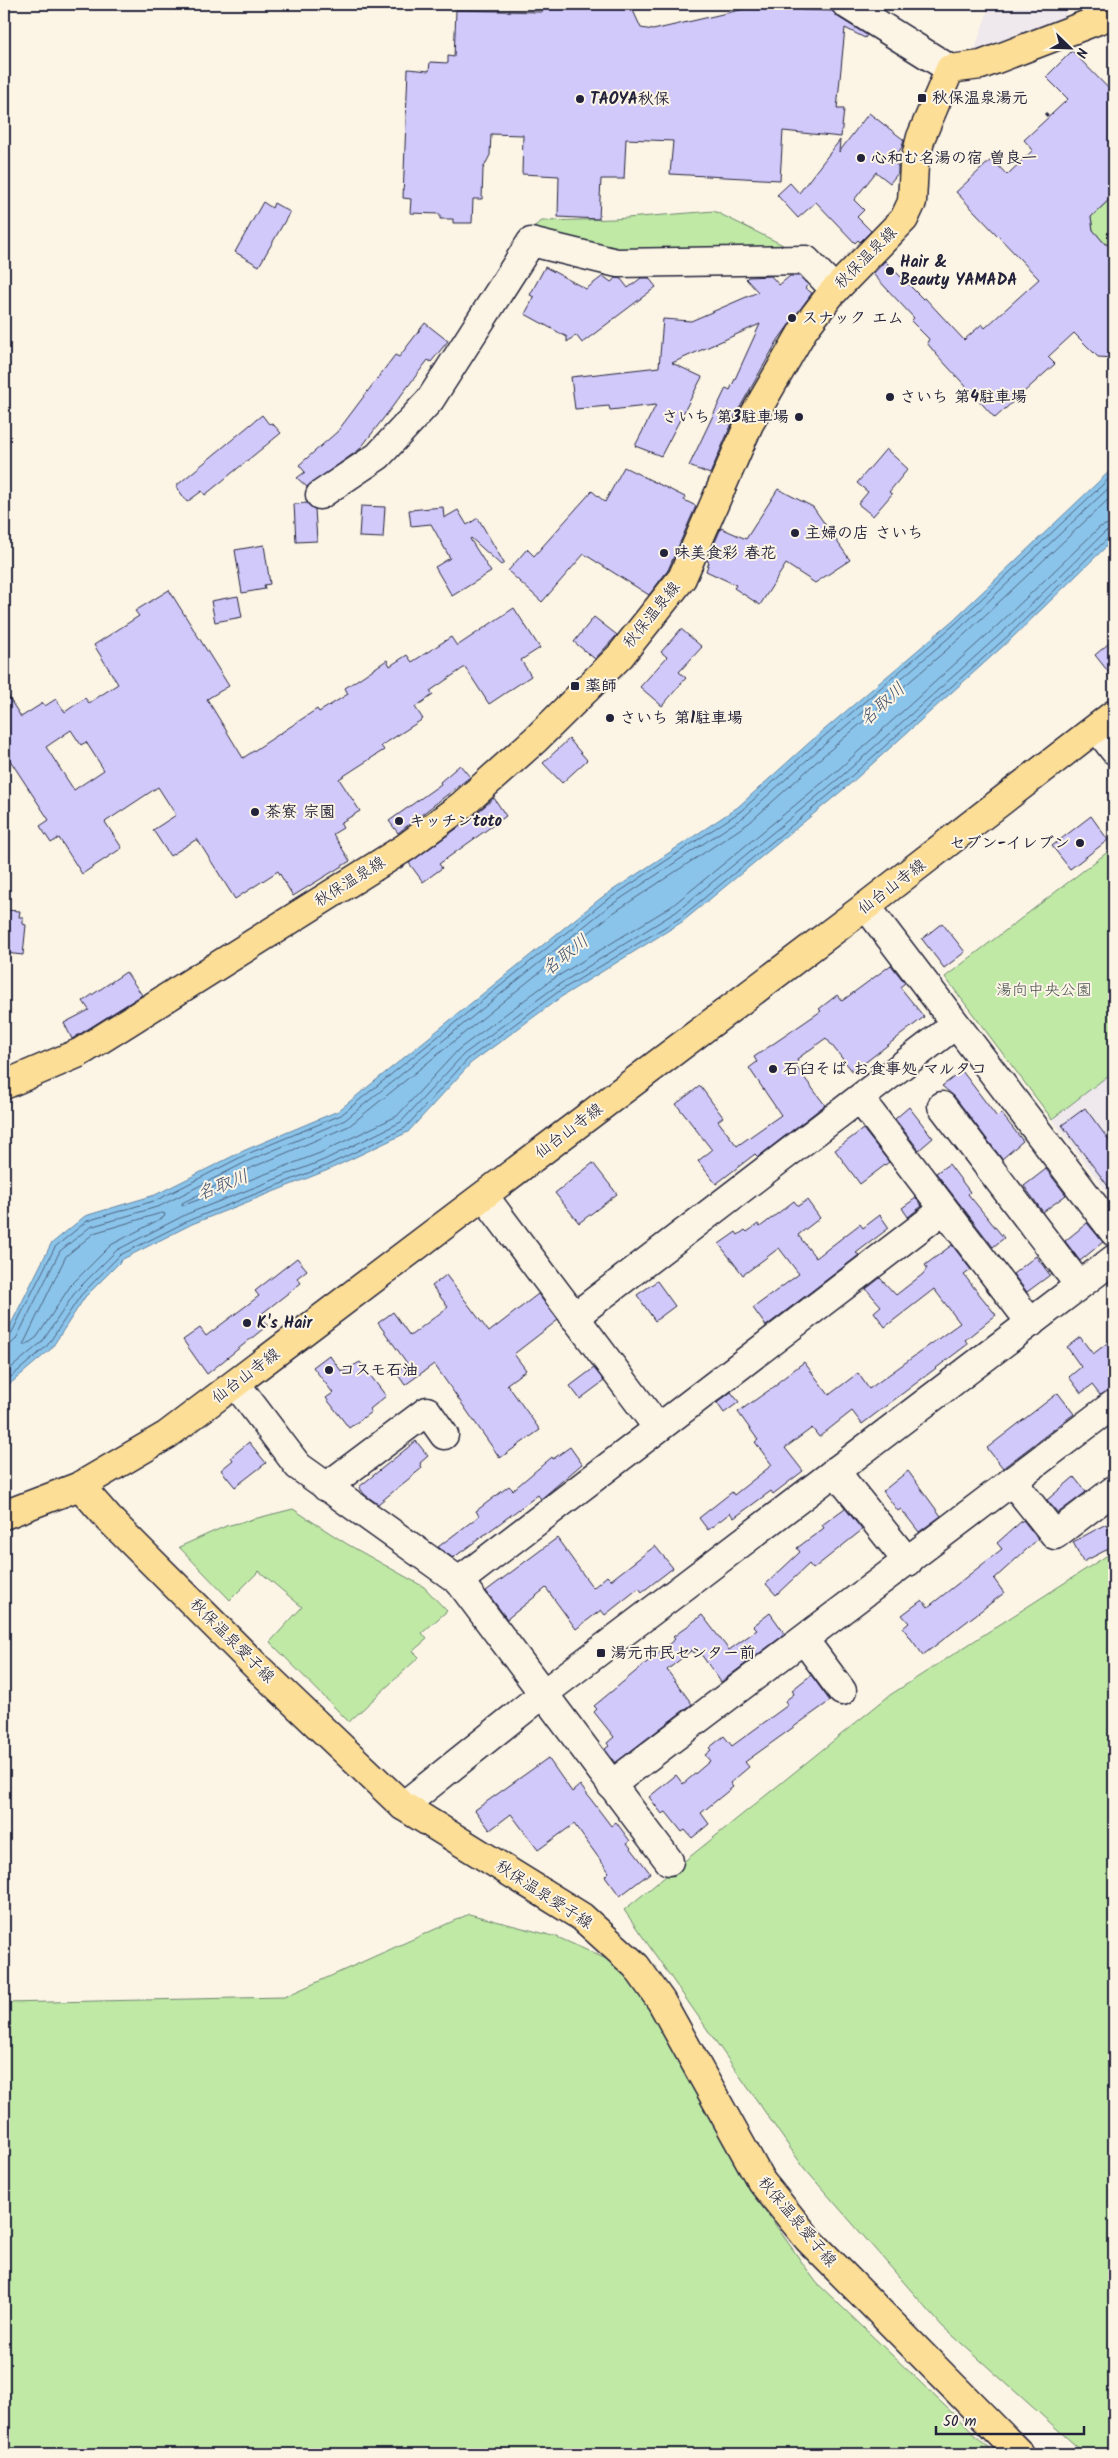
<svg xmlns="http://www.w3.org/2000/svg" width="1118" height="2458" font-family="Kalam,'Klee One',sans-serif">
<style>
.built{fill:#efe8ec}
.green{fill:#bfe9a5;stroke:#708670}
.water{fill:#8bc4ea;stroke:#6183a4}
.lines{fill:none;stroke-linecap:round;stroke-linejoin:round}
.shore{stroke:#4c6381;stroke-width:1}
.building{fill:#d2c9fb;stroke:#22223b;fill-rule:evenodd}
.minor-casing{stroke:#22223b;stroke-width:31}
.major-casing{stroke:#22223b;stroke-width:31}
.path{stroke:#22223b;stroke-width:3;stroke-dasharray:4 4;stroke-linecap:butt}
.minor{stroke:#fcf5e5;stroke-width:28}
.major{stroke:#fdde96;stroke-width:28}
.poi-dot{fill:#22223b;stroke:#fcf5e5;stroke-width:2}
.labels{text-anchor:middle;dominant-baseline:central;stroke-width:4;stroke-linejoin:round;paint-order:stroke}
.poi-label{font-size:16px;font-weight:bold;fill:#22223b;stroke:#fcf5e5;text-anchor:start}
.street-label{font-size:16px;fill:#22223b;stroke:#fcf5e5}
.park-label{font-size:16px;fill:#495456;stroke:#fcf5e5}
.water-label{font-size:18px;font-style:italic;fill:#425370;stroke:#fcf5e5}
</style>
<rect width="100%" height="100%" fill="#fcf5e5"/>
<filter id="ink" filterUnits="userSpaceOnUse"><feTurbulence type="fractalNoise" baseFrequency=".02" numOctaves="2"/><feDisplacementMap in="SourceGraphic" scale="10" xChannelSelector="R" yChannelSelector="G"/><feConvolveMatrix kernelMatrix="1 2 1 2 8 2 1 2 1" color-interpolation-filters="sRGB"/></filter>
<g filter="url(#ink)">
<g class="built">
<polygon points="990,4 1068,4 1063,25 1002,48 974,52"/>
<polygon points="1114,1071 1114,1201 1052,1119"/>
</g>
<g class="green">
<polygon points="1114,195 1114,245 1105,244 1093,230 1091,217"/>
<polygon points="714,211 783,245 784,251 618,256 524,233 542,221 614,219"/>
<polygon points="1114,847 1114,1071 1052,1119 945,977"/>
<polygon points="293,1509 347,1544 424,1587 447,1611 422,1633 427,1639 413,1651 419,1657 349,1722 270,1642 302,1607 259,1571 230,1600 179,1547 226,1526"/>
<polygon points="1114,1551 1114,2454 1085,2454 942,2326 804,2168 624,1910 890,1695"/>
<polygon points="469,1914 557,1937 620,1965 665,2035 757,2199 816,2282 995,2454 4,2454 4,2003 284,1997"/>
</g>
<polygon class="water" points="1114,467 1114,539 1012,638 850,784 682,922 561,997 471,1063 408,1132 328,1170 192,1224 123,1259 85,1297 51,1349 4,1389 4,1338 51,1244 85,1216 155,1195 243,1151 338,1111 601,898 738,807 810,742 953,620"/>
<g class="lines">
<g class="shore">
<polyline points="1114,494 965,634 823,756 749,823 613,913 349,1126 251,1168 182,1203 182,1206 320,1153 397,1116 459,1049 550,981 672,906 838,770 999,624 1100,527 1114,522"/>
<polygon points="162,1213 165,1214 164,1217 111,1245 71,1285 37,1337 26,1345 23,1345 66,1256 94,1233"/>
<polyline points="4,1339 10,1336 55,1247 87,1221 157,1200 245,1155 341,1115 604,902 741,811 814,745 956,623 1114,474"/>
<polyline points="4,1345 11,1344 16,1339 60,1251 90,1227 160,1206 248,1161 345,1120 608,907 745,816 818,750 960,628 1114,483"/>
<polyline points="4,1374 42,1342 76,1291 117,1250 187,1214 324,1160 401,1122 464,1054 555,987 676,912 843,775 1005,630 1105,532 1114,529"/>
<polyline points="4,1383 47,1346 81,1295 120,1255 190,1220 326,1166 405,1128 468,1059 558,992 680,918 847,780 1009,635 1109,537 1114,536"/>
</g>
</g>
<g class="building">
<polygon points="541,4 631,6 641,28 653,30 766,4 802,4 802,10 832,11 838,17 867,35 865,38 845,28 837,109 844,109 841,137 783,131 780,180 670,174 673,141 626,139 624,179 601,179 599,219 558,217 559,176 522,174 523,135 491,134 490,155 483,169 482,199 473,199 472,223 453,223 453,219 440,219 440,214 410,213 411,199 403,198 408,69 429,71 430,62 448,63 448,56 454,57 456,10 542,12"/>
<polygon points="1072,51 1114,94 1114,195 1091,217 1093,230 1105,244 1114,245 1114,358 1098,357 1074,333 1048,357 1055,364 995,418 936,354 927,343 929,339 911,321 914,318 873,274 885,261 923,299 925,298 964,340 982,324 985,328 1039,279 956,192 992,159 1007,175 1033,150 1024,140 1068,99 1046,77"/>
<polygon points="869,113 904,140 902,147 892,161 898,166 898,173 890,183 876,172 854,200 864,210 857,217 871,231 860,242 858,240 855,243 816,202 798,218 777,195 790,183 799,193 840,140 839,152"/>
<polygon points="263,202 272,208 274,203 290,212 259,266 235,252"/>
<polygon points="545,267 586,289 603,276 611,282 616,278 621,279 628,288 641,278 649,278 656,287 582,343 576,335 567,342 567,337 525,314 534,297 530,295"/>
<polygon points="771,276 779,285 790,276 799,276 808,285 805,288 812,293 778,340 735,416 710,474 689,466 726,388 730,390 760,324 672,363 702,377 661,456 635,446 656,405 610,410 609,406 575,409 571,377 659,367 663,319 691,321 758,292 746,279 748,277"/>
<polygon points="425,323 448,341 431,362 428,360 360,449 307,487 297,478 305,472 299,465 337,432 395,355 399,357"/>
<polygon points="262,415 269,424 272,423 281,433 205,495 202,491 187,502 176,486"/>
<polygon points="886,449 908,469 889,492 892,494 873,516 858,504 868,492 857,483"/>
<polygon points="624,467 685,497 684,500 696,506 668,570 649,595 584,554 542,602 508,571 527,549 534,556 592,491 605,502"/>
<polygon points="778,489 813,507 850,560 815,583 786,564 760,605 734,588 736,585 706,571 709,562 707,561 721,528 746,539"/>
<polygon points="307,503 315,509 317,541 296,542 294,504"/>
<polygon points="361,506 385,507 383,538 359,537"/>
<polygon points="443,507 444,518 458,510 467,525 478,518 504,563 501,565 471,538 470,539 491,572 452,596 435,567 450,558 431,524 411,526 409,510"/>
<polygon points="264,545 270,584 264,585 265,589 242,593 235,550"/>
<path d="M169,590L229,686L207,699L243,758L317,709L319,712L348,694L345,688L387,660L390,666L407,655L412,662L451,637L457,646L514,608L540,648L521,660L531,676L489,704L465,667L430,691L433,695L415,707L423,719L381,746L384,750L339,779L360,811L340,823L343,828L333,834L350,861L293,896L278,871L235,899L197,839L170,856L153,830L176,815L158,787L105,822L122,848L82,874L59,838L51,843L40,826L49,820L4,751V690L21,717L43,703L45,706L56,699L65,712L85,698L89,703L118,684L94,645L139,616L135,611ZM71,730L81,745L86,742L104,770L74,790L46,747Z"/>
<polygon points="238,596 242,617 215,622 211,601"/>
<polygon points="594,617 617,635 595,659 574,642"/>
<polygon points="681,629 702,647 679,672 686,678 662,706 640,687 667,657 661,652"/>
<polygon points="1114,639 1114,679 1095,655"/>
<polygon points="569,739 587,760 562,783 543,763"/>
<polygon points="460,765 470,777 398,833 389,821 441,784 440,782"/>
<polygon points="494,798 506,816 439,864 442,868 423,882 409,863 470,819"/>
<polygon points="1091,816 1108,840 1070,869 1052,846"/>
<polygon points="4,910 20,911 19,917 23,917 23,924 26,925 23,955 5,953 7,935 4,934"/>
<polygon points="942,923 965,952 944,968 922,939"/>
<polygon points="891,965 905,983 900,987 924,1017 853,1072 826,1038 797,1059 798,1061 794,1064 825,1105 758,1157 755,1154 716,1184 698,1161 712,1150 676,1104 700,1086 723,1117 718,1121 737,1146 781,1115 749,1068 757,1062 754,1057 821,1011 819,1009 837,995 842,1001"/>
<polygon points="126,972 142,995 72,1039 64,1023 89,1010 83,1001"/>
<polygon points="962,1071 997,1117 1001,1113 1023,1141 1002,1159 954,1096 942,1086"/>
<polygon points="909,1107 933,1138 919,1150 895,1119"/>
<polygon points="1085,1108 1114,1147 1114,1194 1062,1125"/>
<polygon points="863,1129 889,1162 860,1184 835,1150"/>
<polygon points="593,1163 617,1194 579,1223 555,1193"/>
<polygon points="949,1164 970,1192 968,1194 1004,1238 993,1247 936,1173"/>
<polygon points="1046,1169 1066,1195 1043,1212 1024,1186"/>
<polygon points="916,1198 922,1206 908,1217 902,1208"/>
<polygon points="807,1200 820,1218 798,1235 816,1258 860,1224 863,1228 880,1215 889,1228 856,1253 859,1255 766,1326 753,1308 799,1274 779,1248 743,1275 719,1244 736,1232 738,1235 745,1230 747,1232 758,1224 760,1227 794,1201 798,1206"/>
<polygon points="1087,1223 1103,1242 1080,1261 1065,1241"/>
<polygon points="952,1245 971,1270 964,1275 996,1315 965,1340 968,1344 862,1424 852,1411 819,1437 812,1428 785,1448 803,1471 773,1494 771,1491 734,1518 730,1513 708,1530 699,1518 732,1492 734,1495 772,1465 755,1442 758,1440 738,1412 778,1384 777,1383 804,1362 829,1395 858,1373 869,1389 960,1323 934,1289 885,1327 874,1312 881,1306 866,1289 880,1278 896,1295 923,1274 927,1268 925,1265"/>
<polygon points="1036,1256 1050,1275 1027,1292 1013,1274"/>
<polygon points="297,1258 307,1270 297,1278 301,1283 260,1315 268,1325 207,1374 183,1340 200,1328 206,1336 259,1296 255,1291"/>
<polygon points="446,1275 489,1332 538,1294 558,1320 514,1354 526,1370 507,1384 540,1430 500,1458 434,1364 405,1385 396,1372 407,1363 378,1323 393,1312 410,1336 448,1307 432,1286"/>
<polygon points="657,1281 675,1306 655,1321 637,1295"/>
<polygon points="1080,1337 1093,1354 1114,1338 1114,1389 1100,1395 1092,1385 1081,1393 1069,1377 1081,1367 1067,1347"/>
<polygon points="329,1355 342,1372 360,1362 386,1396 370,1409 371,1412 349,1428 326,1398 333,1393 313,1367"/>
<polygon points="594,1368 604,1381 580,1399 570,1386"/>
<polygon points="731,1392 739,1402 724,1413 717,1403"/>
<polygon points="1058,1393 1074,1414 1003,1468 987,1448"/>
<polygon points="416,1441 428,1456 420,1463 422,1468 378,1504 365,1495 359,1487"/>
<polygon points="249,1442 266,1463 235,1487 221,1470 233,1460 231,1457"/>
<polygon points="570,1447 582,1464 541,1499 538,1495 453,1558 438,1547 479,1516 476,1511 509,1486 513,1490 552,1457 553,1459"/>
<polygon points="908,1471 941,1516 919,1532 901,1509 898,1511 883,1491"/>
<polygon points="1074,1477 1086,1492 1058,1513 1047,1500"/>
<polygon points="845,1508 862,1530 813,1569 809,1564 776,1595 766,1584 800,1552 797,1548 824,1528 822,1525"/>
<polygon points="1023,1520 1038,1539 994,1579 1004,1593 923,1655 903,1628 909,1623 902,1615 922,1600 928,1607 1002,1549 997,1543"/>
<polygon points="1106,1524 1114,1540 1114,1546 1083,1562 1073,1542"/>
<polygon points="557,1538 593,1588 607,1576 611,1580 655,1546 673,1568 642,1592 639,1588 605,1615 601,1610 576,1629 546,1588 507,1619 486,1591"/>
<polygon points="770,1613 785,1634 721,1682 698,1650 694,1653 692,1650 667,1670 692,1704 615,1763 605,1749 609,1746 607,1743 614,1737 594,1712 597,1709 594,1706 675,1639 673,1637 702,1615 729,1650 757,1630 753,1626"/>
<polygon points="811,1675 830,1701 745,1762 749,1767 730,1783 733,1787 701,1813 709,1824 692,1838 685,1830 682,1832 666,1812 662,1814 649,1797 676,1775 683,1784 710,1761 705,1755 711,1750 709,1748 724,1736 732,1746 788,1705 785,1701 794,1694 792,1690"/>
<polygon points="548,1758 572,1792 580,1785 611,1826 616,1822 630,1841 627,1843 650,1873 620,1896 605,1876 609,1872 574,1824 538,1850 511,1814 490,1830 475,1810"/>
</g>
<g class="lines">
<g class="minor-casing">
<g id="minor">
<polyline points="846,4 950,69"/>
<polyline points="320,495 378,456 430,400 531,242 617,263 806,260 835,290"/>
<polyline points="1098,729 1114,750"/>
<polyline points="866,906 1114,1232"/>
<polyline points="860,1099 1031,1323"/>
<polyline points="942,1106 1079,1285"/>
<polyline points="484,1196 658,1428"/>
<polyline points="574,1317 955,1025"/>
<polyline points="236,1384 298,1466 459,1581 669,1861"/>
<polyline points="835,1471 908,1562"/>
<polyline points="1012,1481 1055,1535 1114,1490"/>
<polyline points="326,1487 427,1411 444,1435"/>
<polyline points="459,1581 943,1210"/>
<polyline points="805,1641 842,1691"/>
<polyline points="611,1785 1114,1404"/>
<polyline points="403,1806 543,1694 1114,1259"/>
</g>
</g>
<g class="major-casing">
<g id="major">
<polyline points="4,1085 79,1053 406,847 461,806 535,740 620,656 682,578 749,424 804,329 831,294 904,219 912,202 914,165 921,137 950,69 981,65 1114,14"/>
<polyline points="80,1486 109,1519 260,1670 403,1806 582,1917 636,1966 661,2001 761,2181 808,2239 1020,2454"/>
<polyline points="4,1515 80,1486 167,1435 866,906 1114,714"/>
</g>
</g>
<polyline class="path" points="1045,113 1048,116"/>
<use href="#minor" class="minor"/>
<use href="#major" class="major"/>
</g>
</g>
<g class="poi-dot">
<rect x="917" y="93" width="10" height="10" rx="2.5"/>
<circle cx="580" cy="99" r="5"/>
<circle cx="861" cy="158" r="5"/>
<circle cx="890" cy="271" r="5"/>
<circle cx="792" cy="318" r="5"/>
<circle cx="890" cy="397" r="5"/>
<circle cx="799" cy="417" r="5"/>
<circle cx="795" cy="533" r="5"/>
<circle cx="664" cy="553" r="5"/>
<rect x="570" y="681" width="10" height="10" rx="2.5"/>
<circle cx="610" cy="718" r="5"/>
<circle cx="255" cy="812" r="5"/>
<circle cx="399" cy="821" r="5"/>
<circle cx="1080" cy="843" r="5"/>
<circle cx="773" cy="1069" r="5"/>
<circle cx="247" cy="1323" r="5"/>
<circle cx="329" cy="1370" r="5"/>
<rect x="596" y="1648" width="10" height="10" rx="2.5"/>
</g>
<g class="labels">
<g class="poi-label">
<text x="932" y="98">秋保温泉湯元</text>
<text x="590" y="99">TAOYA秋保</text>
<text x="871" y="158">心和む名湯の宿 曽良一</text>
<text x="900" y="262">Hair &amp;<tspan x="900" dy="18">Beauty YAMADA</tspan></text>
<text x="802" y="318">スナック エム</text>
<text x="900" y="397">さいち 第4駐車場</text>
<text x="789" y="417" text-anchor="end">さいち 第3駐車場</text>
<text x="805" y="533">主婦の店 さいち</text>
<text x="674" y="553">味美食彩 春花</text>
<text x="585" y="686">薬師</text>
<text x="620" y="718">さいち 第1駐車場</text>
<text x="265" y="812">茶寮 宗園</text>
<text x="409" y="821">キッチンtoto</text>
<text x="1070" y="843" text-anchor="end">セブン-イレブン</text>
<text x="783" y="1069">石臼そば お食事処 マルタコ</text>
<text x="257" y="1323">K's Hair</text>
<text x="339" y="1370">コスモ石油</text>
<text x="611" y="1653">湯元市民センター前</text>
</g>
<g class="street-label">
<text transform="translate(866 258) rotate(-45)">秋保温泉線</text>
<text transform="translate(652 615) rotate(-51)">秋保温泉線</text>
<text transform="translate(350 882) rotate(-32)">秋保温泉線</text>
<text transform="translate(892 887) rotate(-37)">仙台山寺線</text>
<text transform="translate(569 1131) rotate(-37)">仙台山寺線</text>
<text transform="translate(246 1376) rotate(-37)">仙台山寺線</text>
<text transform="translate(232 1641) rotate(45)">秋保温泉愛子線</text>
<text transform="translate(544 1895) rotate(33)">秋保温泉愛子線</text>
<text transform="translate(797 2222) rotate(50)">秋保温泉愛子線</text>
</g>
<g class="park-label">
<text x="1044" y="990">湯向中央公園</text>
</g>
<g class="water-label">
<text transform="translate(883 705) rotate(-42)">名取川</text>
<text transform="translate(566 956) rotate(-38)">名取川</text>
<text transform="translate(223 1186) rotate(-21)">名取川</text>
</g>
</g>
<rect width="1118" height="2458" fill="none" stroke="#fcf5e5" stroke-width="20"/>
<rect x="10" y="10" width="1098" height="2438" fill="none" stroke="#22223b" stroke-width="2" filter="url(#ink)"/>
<g transform="translate(1070 48) rotate(113)" stroke="#fcf5e5" stroke-width="4" paint-order="stroke">
<path d="M0-4L9 19L0 12L-9 19Z" fill="#22223b"/>
<text y="-8" font-size="14" font-weight="bold" text-anchor="middle" fill="#22223b">N</text>
</g>
<path d="M936 2426v8h148v-8" fill="none" stroke="#22223b" stroke-width="2.5"/>
<text x="943" y="2426" font-size="15" fill="#22223b" stroke="#fcf5e5" stroke-width="4" paint-order="stroke">50 m</text>
</svg>
